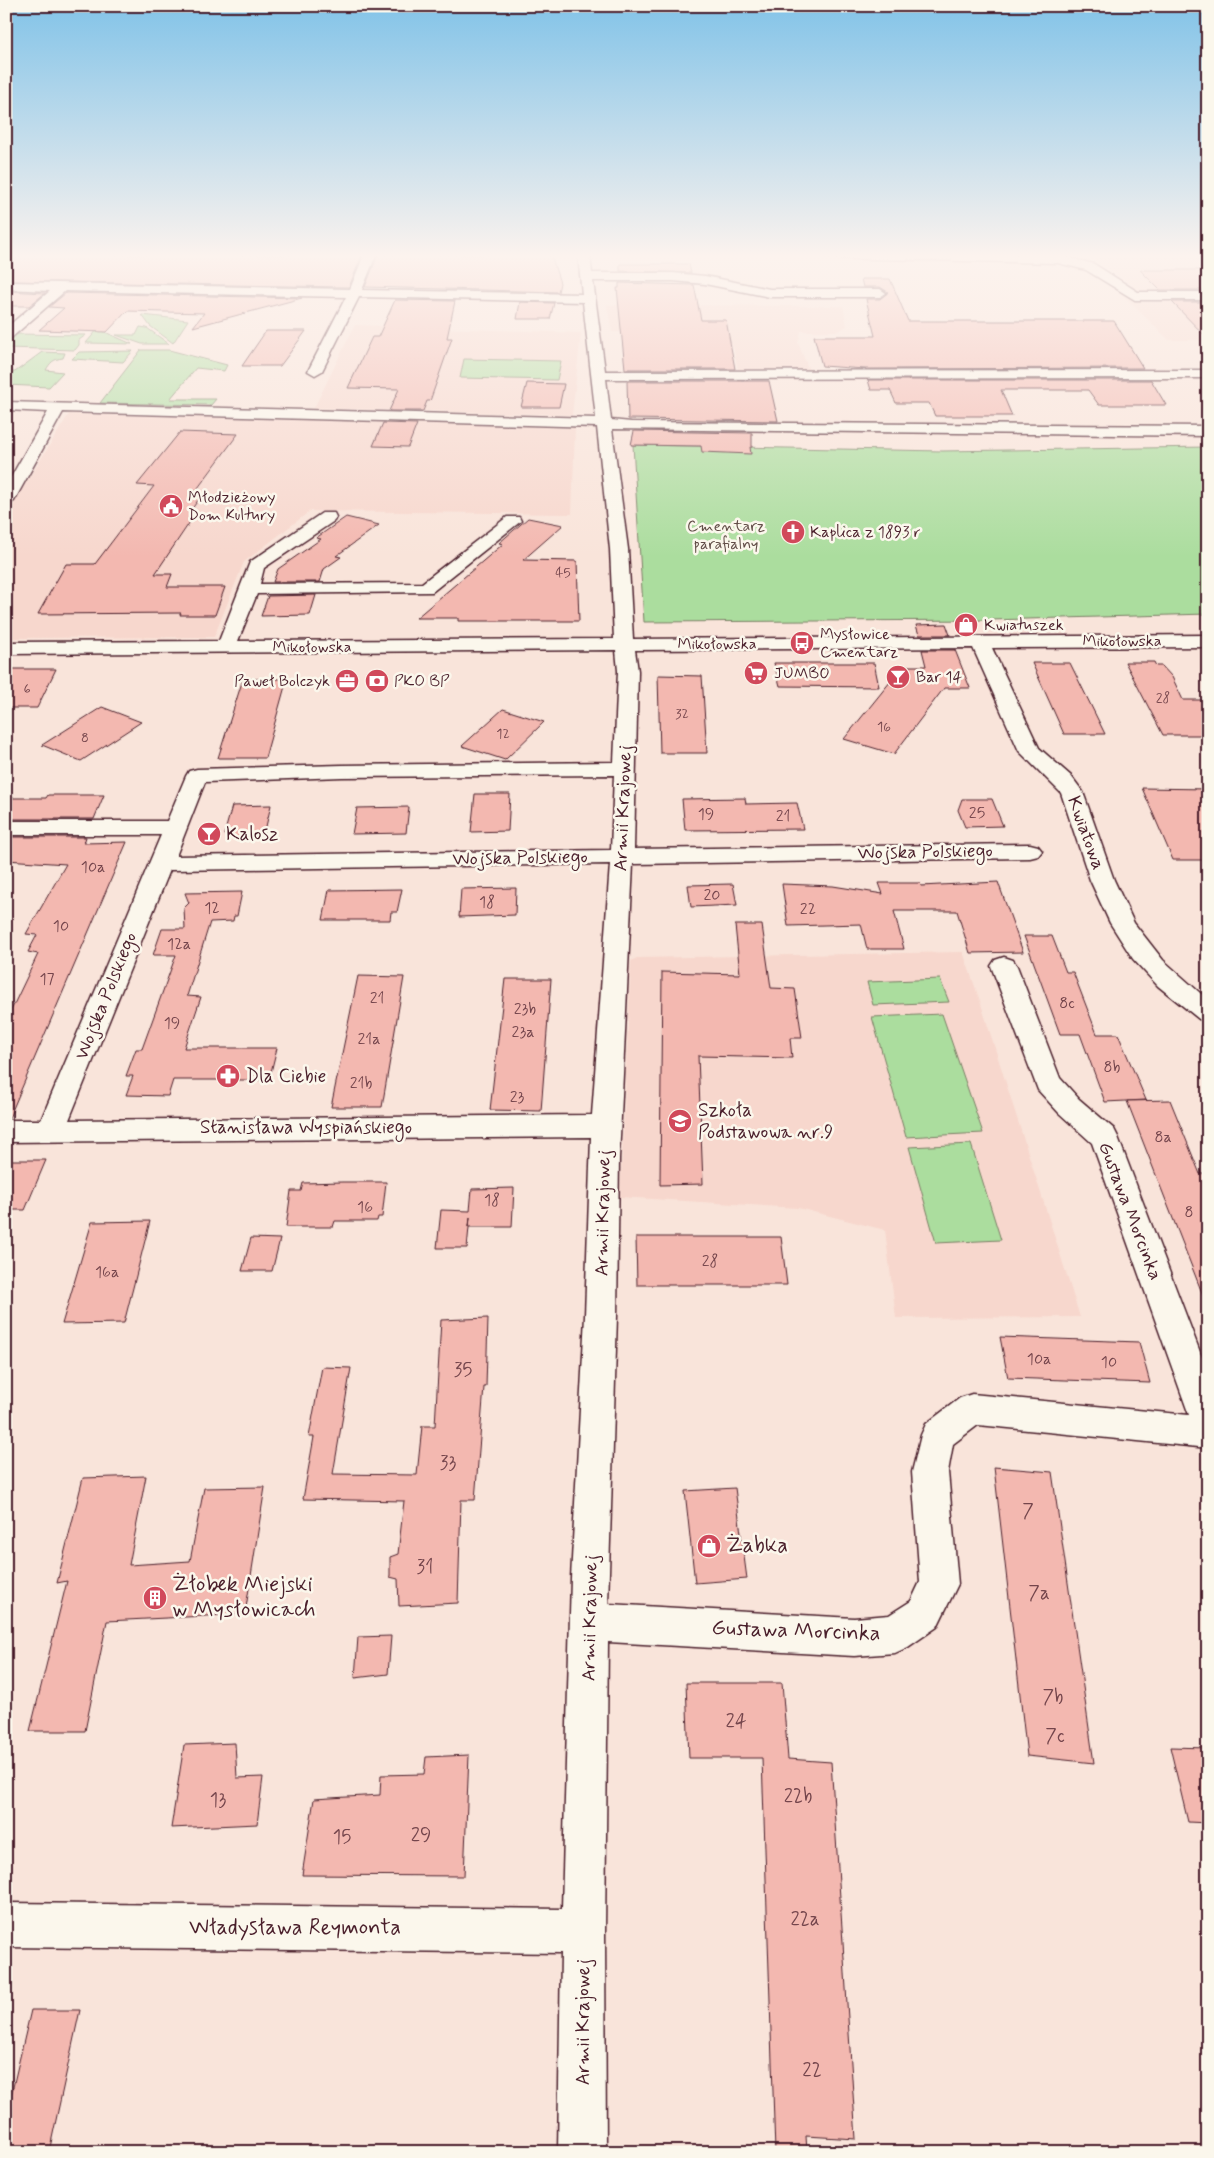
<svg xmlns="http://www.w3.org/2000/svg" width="1214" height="2158" font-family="Mynerve,sans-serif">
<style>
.built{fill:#f7d7cd}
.green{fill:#abdd9e;stroke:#7a7e64}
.building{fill:#f3b8b0;stroke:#4a1f2b}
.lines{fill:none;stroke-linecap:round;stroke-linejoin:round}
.minor-casing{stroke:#4a1f2b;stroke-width:3}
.minor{fill:#fbf7ec;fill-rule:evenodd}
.labels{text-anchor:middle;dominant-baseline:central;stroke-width:5;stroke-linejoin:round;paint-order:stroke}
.far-number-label{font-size:14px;fill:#74454c}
.far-poi-label{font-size:16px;fill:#4a1f2b;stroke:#fbf7ec;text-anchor:start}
.far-park-label{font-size:16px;fill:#624e48;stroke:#fbf7ec}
.far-street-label{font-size:16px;fill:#4a1f2b;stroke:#fbf7ec}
.number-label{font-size:16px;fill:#74454c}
.street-label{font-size:19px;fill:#4a1f2b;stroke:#fbf7ec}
.poi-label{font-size:19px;fill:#4a1f2b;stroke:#fbf7ec;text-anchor:start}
.near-number-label{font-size:19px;fill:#74454c}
.near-poi-label{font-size:22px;fill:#4a1f2b;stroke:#fbf7ec;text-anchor:start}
.near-street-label{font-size:22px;fill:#4a1f2b;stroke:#fbf7ec}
</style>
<rect width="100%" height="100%" fill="#f9e4da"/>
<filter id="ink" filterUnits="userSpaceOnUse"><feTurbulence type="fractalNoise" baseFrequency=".02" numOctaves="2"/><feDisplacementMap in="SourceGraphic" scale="10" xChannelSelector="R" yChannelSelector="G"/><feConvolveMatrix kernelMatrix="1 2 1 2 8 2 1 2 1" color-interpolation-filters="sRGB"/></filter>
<g filter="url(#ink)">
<g class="built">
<polygon points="1016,255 1208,255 1208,340 1169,340 1118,291 1132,285 1089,256"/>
<polygon points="607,305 843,306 847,326 838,331 801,331 798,343 809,370 738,370 733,347 673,347 670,332 612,332"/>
<polygon points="355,325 581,333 572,415 314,408"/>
<polygon points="69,414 575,428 572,514 310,511 244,562 214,637 6,638 6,515"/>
<polygon points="963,952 980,1001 1080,1317 896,1318 885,1230 798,1208 620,1197 631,961 637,958"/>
</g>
<g class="green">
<polygon points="142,315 188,320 173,343 150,326"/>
<polygon points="140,327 147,328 169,344 142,344 116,335 136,335"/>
<polygon points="98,329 132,344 86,343"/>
<polygon points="15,334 86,335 79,340 79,345 75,350 6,348 6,341"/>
<polygon points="141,350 169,350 227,365 224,371 196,368 170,399 216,399 211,405 100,403"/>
<polygon points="133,351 123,362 72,359 79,352"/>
<path d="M42,352L65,353L63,358C53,359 50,363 46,370L63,372L49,387L6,385V372H15Z"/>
<polygon points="464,359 561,361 557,380 460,378"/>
<polygon points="633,445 942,451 1208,447 1208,614 990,620 644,622"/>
<polygon points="940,979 949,1002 873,1005 867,982"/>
<polygon points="942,1014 983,1133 906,1137 872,1017"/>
<polygon points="971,1144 1001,1240 936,1243 909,1147"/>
</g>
<g class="building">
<polygon points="24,255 362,255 349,287 344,287 6,281 6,263"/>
<polygon points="378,255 551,255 560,283 558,292 365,287"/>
<polygon points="620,264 689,264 691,273 620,271"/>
<polygon points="1140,270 1208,270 1208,290 1160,290"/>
<polygon points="861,279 890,279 908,321 1114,321 1143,368 865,369 822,366 814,336 875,336 866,299 880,299 888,292 880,287 863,287"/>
<polygon points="619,283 694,285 701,320 726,320 735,369 625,369 617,288 619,288"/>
<polygon points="6,291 45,293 29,306 6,306"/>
<polygon points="66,293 302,298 193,327 204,313 127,311 107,332 39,330 64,308 49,307"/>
<polygon points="395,300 455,301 447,338 452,338 430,401 427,401 423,411 389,411 399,389 348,388 372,337 378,337"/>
<polygon points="520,302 554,303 550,319 517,319"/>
<polygon points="1172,302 1208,302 1208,339"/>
<polygon points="266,331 306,331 280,366 242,366"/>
<polygon points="868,380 1151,380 1166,405 1099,405 1088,390 1001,390 1012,416 935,416 929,403 896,403 890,390 871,390"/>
<polygon points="627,381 769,381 778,421 628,419"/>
<polygon points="527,383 564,384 559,407 521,407"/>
<polygon points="383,423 417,424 408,447 373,446"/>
<polygon points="634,431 752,433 752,447 750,447 751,454 702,452 701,446 631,445"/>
<polygon points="180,432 238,434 192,496 201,496 189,513 196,513 155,574 172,574 167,587 225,587 215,615 180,615 181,613 38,614 66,564 95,564 154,486 137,485"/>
<polygon points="346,517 379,525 336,556 341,557 324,569 320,582 273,582 278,569 321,539 316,538"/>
<polygon points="528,518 563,525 523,560 577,561 579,621 458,621 458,618 416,618 503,544 499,543"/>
<polygon points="316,595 310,615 261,616 268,596"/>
<polygon points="946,624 950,635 919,635 916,625"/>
<polygon points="922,650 955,650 970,688 944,688 894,754 844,739 903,666 926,666"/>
<polygon points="1125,662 1154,662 1156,666 1162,666 1172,677 1183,700 1208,700 1208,735 1163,735"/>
<polygon points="774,663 874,663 879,687 780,686"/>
<polygon points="1032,663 1070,663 1105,734 1064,734"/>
<polygon points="6,669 56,669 37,708 6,708"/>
<polygon points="658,675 702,676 707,753 660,753"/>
<polygon points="243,679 287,679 265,758 218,758"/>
<polygon points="102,707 141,722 81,761 42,745"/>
<polygon points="503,709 544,722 505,760 462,746"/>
<polygon points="1142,788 1208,789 1208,860 1173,860"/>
<polygon points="475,794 510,794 508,831 471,832"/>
<polygon points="48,795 104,795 94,819 6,819 6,798 46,798"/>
<polygon points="745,798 746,804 797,803 803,829 685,830 682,799"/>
<polygon points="962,799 992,799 1003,826 965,827 958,810"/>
<polygon points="271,805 264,835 259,834 259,837 228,838 229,835 224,835 232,806"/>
<polygon points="409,807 406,833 352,834 357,808"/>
<polygon points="6,837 86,837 84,843 127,842 9,1118 6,1118 6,1021 38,954 28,952 37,935 26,934 66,864 6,860"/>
<polygon points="998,882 1023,952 970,953 957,911 894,911 904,949 867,949 861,924 788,926 782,884 833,886 883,894 879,883 920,883 921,886"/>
<polygon points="733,884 737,905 691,907 688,885"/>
<polygon points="516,888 515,915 459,917 461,889"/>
<polygon points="402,889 397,912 391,912 390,920 323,920 329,890"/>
<polygon points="242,892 237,916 234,916 233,921 210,922 187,996 201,997 184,1048 277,1048 269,1080 173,1080 168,1096 126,1095 133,1076 126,1076 136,1049 142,1049 176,955 153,955 162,929 185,929 184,908 189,903 185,893"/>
<polygon points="735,925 762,925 771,988 795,989 802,1038 790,1038 792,1058 698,1056 703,1184 660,1185 662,972 740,974"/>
<polygon points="1024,936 1052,936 1066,972 1073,972 1097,1034 1118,1034 1146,1100 1105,1102 1080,1034 1060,1034"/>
<polygon points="358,976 404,977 382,1107 331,1107"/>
<polygon points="505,979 551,979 541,1111 490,1110"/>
<polygon points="1170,1100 1200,1174 1208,1173 1206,1303 1127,1101"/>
<polygon points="6,1160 46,1160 25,1210 6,1210"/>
<polygon points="342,1182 386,1182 382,1217 378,1217 377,1221 335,1221 333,1227 286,1227 291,1191 301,1191 303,1183"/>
<polygon points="514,1188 512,1227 469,1227 470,1217 467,1248 437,1248 441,1210 470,1211 472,1189"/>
<polygon points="150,1221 124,1323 62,1324 92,1222"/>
<polygon points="636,1237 781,1237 787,1285 637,1285"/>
<polygon points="251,1238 280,1239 272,1271 242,1271"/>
<polygon points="488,1318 486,1387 484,1387 475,1500 461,1500 458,1603 399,1606 398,1579 390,1577 390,1557 398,1554 404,1501 303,1499 314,1437 309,1437 322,1367 351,1368 333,1474 417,1475 422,1426 435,1426 441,1320"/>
<polygon points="1000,1337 1139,1342 1150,1383 1008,1378"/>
<polygon points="994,1467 1052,1472 1094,1763 1027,1756"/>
<polygon points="146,1476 129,1565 190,1561 204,1488 265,1487 245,1614 107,1621 85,1731 30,1731 67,1581 57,1583 83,1478"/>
<polygon points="735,1488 747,1579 695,1583 685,1491"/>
<polygon points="391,1636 388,1674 355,1678 358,1637"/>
<polygon points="686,1683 782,1683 788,1759 831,1762 856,2139 806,2136 807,2152 775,2152 762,1758 689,1758"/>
<polygon points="235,1743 237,1778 263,1777 257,1824 171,1828 184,1745"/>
<polygon points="1170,1747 1208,1748 1208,1823 1188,1822"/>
<polygon points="469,1755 464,1876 302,1875 314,1799 380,1795 381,1775 424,1774 426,1757"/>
<polygon points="31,2010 80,2010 49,2152 6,2152 6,2117"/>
</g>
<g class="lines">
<g class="minor-casing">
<g id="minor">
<path d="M364,255H376L362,290L582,294L578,255H590L592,273H673L705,276L770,289H880L886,293L880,297H770L705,284L673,281H593L605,371L1208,370V378L606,379L611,420L631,422L1208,426V436L612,429L628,549L633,639L1208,635V647L992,648L1039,748L1071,776L1083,792L1114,880L1134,923L1163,960L1208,1000V1022L1199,1019L1158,986L1133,959L1110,923L1090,880L1061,793L1019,751L973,648L635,650L638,671L634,849L1030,844L1038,846L1042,851L1038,856L1030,858L633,864L619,1158L617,1316L608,1604L854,1618L889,1615L911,1601L920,1582L912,1472L921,1435L926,1424L960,1398L972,1394L1189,1415L1092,1143L1059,1113L1038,1090L991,966L995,960L1004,957L1013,960L1017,966L1060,1078L1079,1099L1114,1129L1118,1137L1208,1373V1448L978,1425L953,1444L948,1472L958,1584L937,1627L908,1647L895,1653L854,1656L608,1642L605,1932L606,2152H558L561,1953L6,1947V1903L562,1909L571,1578L585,1316L591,1137L6,1142V1120H41L161,835H6V821H167L186,776L189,771L197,769L342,765L614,762L618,671L616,650L6,654V642L219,641L250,562L322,513H334L336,517L334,521L264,568L260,584L422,583L507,517H519L521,521L432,592L257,594L238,641L614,639L610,549L597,427L63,412L14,501L6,506V486L48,412L6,410V402L596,418L583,302L359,297L322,371L315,375L308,371L346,297L65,291L11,338L6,339V328L50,291L6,289V283L9,282L350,289ZM614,775L611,850L176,856L205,782L342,777ZM610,864L592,1115L69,1120L170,870Z"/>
<polygon points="821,255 1058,255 1094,264 1138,292 1208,292 1208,300 1135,300 1086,270 1058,263 827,258"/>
</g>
</g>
<use href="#minor" class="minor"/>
</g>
</g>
<linearGradient id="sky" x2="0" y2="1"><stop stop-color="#82c3e8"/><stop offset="0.46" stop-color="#fcf3ee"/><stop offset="1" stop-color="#fcf3ee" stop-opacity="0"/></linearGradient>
<rect width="1214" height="557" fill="url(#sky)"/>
<defs>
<g id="civic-disc" transform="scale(1.25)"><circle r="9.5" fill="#d1495b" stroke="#fbf7ec"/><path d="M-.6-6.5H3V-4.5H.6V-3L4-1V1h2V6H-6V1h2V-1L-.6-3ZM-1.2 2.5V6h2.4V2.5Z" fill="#fff"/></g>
<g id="church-disc" transform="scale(1.25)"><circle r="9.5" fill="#d1495b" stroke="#fbf7ec"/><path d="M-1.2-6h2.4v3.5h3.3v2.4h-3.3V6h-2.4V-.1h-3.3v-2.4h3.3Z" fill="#fff"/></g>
<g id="shop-disc" transform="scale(1.25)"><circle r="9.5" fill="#d1495b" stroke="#fbf7ec"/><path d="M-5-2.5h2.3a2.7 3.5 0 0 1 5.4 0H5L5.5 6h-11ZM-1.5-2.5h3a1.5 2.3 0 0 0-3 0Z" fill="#fff"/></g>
<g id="bus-disc" transform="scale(1.25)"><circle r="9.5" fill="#d1495b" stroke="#fbf7ec"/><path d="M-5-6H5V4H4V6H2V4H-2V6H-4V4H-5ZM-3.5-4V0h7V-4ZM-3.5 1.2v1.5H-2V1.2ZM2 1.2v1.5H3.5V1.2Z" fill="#fff"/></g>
<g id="supermarket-disc" transform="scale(1.25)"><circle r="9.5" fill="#d1495b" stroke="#fbf7ec"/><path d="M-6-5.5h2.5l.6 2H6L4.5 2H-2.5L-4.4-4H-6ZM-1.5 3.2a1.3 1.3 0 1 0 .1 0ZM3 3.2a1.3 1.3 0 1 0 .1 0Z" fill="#fff"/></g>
<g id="bar-disc" transform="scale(1.25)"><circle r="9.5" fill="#d1495b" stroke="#fbf7ec"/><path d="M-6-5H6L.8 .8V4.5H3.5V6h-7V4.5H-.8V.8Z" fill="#fff"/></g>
<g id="office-disc" transform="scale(1.25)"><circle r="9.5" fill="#d1495b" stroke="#fbf7ec"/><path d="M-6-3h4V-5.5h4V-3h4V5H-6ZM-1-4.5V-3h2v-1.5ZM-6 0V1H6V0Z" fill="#fff"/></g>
<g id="bank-disc" transform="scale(1.25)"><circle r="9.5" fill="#d1495b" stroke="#fbf7ec"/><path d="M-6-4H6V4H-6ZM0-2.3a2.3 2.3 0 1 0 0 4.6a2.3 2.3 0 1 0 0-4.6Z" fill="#fff"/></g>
<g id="pharmacy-disc" transform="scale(1.25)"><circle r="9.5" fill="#d1495b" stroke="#fbf7ec"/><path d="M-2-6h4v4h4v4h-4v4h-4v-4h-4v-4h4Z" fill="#fff"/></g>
<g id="school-disc" transform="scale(1.25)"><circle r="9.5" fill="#d1495b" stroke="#fbf7ec"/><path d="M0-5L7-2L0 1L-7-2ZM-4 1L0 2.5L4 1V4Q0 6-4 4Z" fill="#fff"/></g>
<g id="building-disc" transform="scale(1.25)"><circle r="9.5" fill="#d1495b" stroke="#fbf7ec"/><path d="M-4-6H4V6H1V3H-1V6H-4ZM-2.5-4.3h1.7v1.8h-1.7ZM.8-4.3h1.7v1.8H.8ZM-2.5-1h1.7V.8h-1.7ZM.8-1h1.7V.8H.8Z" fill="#fff"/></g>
</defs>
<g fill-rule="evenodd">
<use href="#civic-disc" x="171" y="506"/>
<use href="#church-disc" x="793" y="532"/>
<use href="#shop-disc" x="966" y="625"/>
<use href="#bus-disc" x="802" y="643"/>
<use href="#supermarket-disc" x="756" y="673"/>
<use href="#bar-disc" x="898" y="677"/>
<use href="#office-disc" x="347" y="681"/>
<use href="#bank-disc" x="377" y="681"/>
<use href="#bar-disc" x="209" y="834"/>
<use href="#pharmacy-disc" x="228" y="1076"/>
<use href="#school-disc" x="680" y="1121"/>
<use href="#shop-disc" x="709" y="1546"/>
<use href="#building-disc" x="155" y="1598"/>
</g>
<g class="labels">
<g class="far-number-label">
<text x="563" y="573">45</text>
<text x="27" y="689">6</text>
<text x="1163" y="698">28</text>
<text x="682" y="714">32</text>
<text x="884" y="727">16</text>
<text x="503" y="734">12</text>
<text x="85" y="738">8</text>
</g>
<g class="far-poi-label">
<text x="188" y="497">Młodzieżowy<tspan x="188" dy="18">Dom Kultury</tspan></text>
<text x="810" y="532">Kaplica z 1893 r</text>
<text x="984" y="625">Kwiatuszek</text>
<text x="820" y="634">Mysłowice<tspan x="820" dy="18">Cmentarz</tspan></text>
<text x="774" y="673">JUMBO</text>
<text x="916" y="677">Bar 14</text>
<text x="330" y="681" text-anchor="end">Paweł Bolczyk</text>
<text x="394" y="681">PKO BP</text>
</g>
<g class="far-park-label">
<text x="726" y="526">Cmentarz<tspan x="726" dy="18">parafialny</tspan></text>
</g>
<g class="far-street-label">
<text x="1122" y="641">Mikołowska</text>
<text x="717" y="644">Mikołowska</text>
<text x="312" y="647">Mikołowska</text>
</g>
<g class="number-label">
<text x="977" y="813">25</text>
<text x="706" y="814">19</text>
<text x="783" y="816">21</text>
<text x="93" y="867">10a</text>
<text x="712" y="895">20</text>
<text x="487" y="902">18</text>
<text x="212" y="908">12</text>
<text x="808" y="909">22</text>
<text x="61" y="926">10</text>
<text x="179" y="944">12a</text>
<text x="47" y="979">17</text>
<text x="377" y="998">21</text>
<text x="1067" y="1003">8c</text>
<text x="525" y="1009">23b</text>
<text x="172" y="1023">19</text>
<text x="523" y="1032">23a</text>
<text x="369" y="1039">21a</text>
<text x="1112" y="1067">8b</text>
<text x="361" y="1083">21b</text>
<text x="517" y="1097">23</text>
<text x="1163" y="1137">8a</text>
<text x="492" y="1200">18</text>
<text x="365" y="1207">16</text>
<text x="1189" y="1212">8</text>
<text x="710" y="1261">28</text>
<text x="107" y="1272">16a</text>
<text x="1039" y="1359">10a</text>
<text x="1109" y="1362">10</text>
</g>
<g class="street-label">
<text transform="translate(623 808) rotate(-88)">Armii Krajowej</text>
<text transform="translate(1086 833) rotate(70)">Kwiatowa</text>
<text transform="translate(925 852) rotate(-1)">Wojska Polskiego</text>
<text transform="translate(520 858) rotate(-1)">Wojska Polskiego</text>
<text transform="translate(106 996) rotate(-68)">Wojska Polskiego</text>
<text x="306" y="1127">Stanisława Wyspiańskiego</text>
<text transform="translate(1130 1211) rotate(69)">Gustawa Morcinka</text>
<text transform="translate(603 1213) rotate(-89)">Armii Krajowej</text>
<text transform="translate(590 1618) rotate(-89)">Armii Krajowej</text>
<text transform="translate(583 2022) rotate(-90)">Armii Krajowej</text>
</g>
<g class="poi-label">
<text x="226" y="834">Kalosz</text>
<text x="246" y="1076">Dla Ciebie</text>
<text x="698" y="1110">Szkoła<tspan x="698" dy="22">Podstawowa nr.9</tspan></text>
</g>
<g class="near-number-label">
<text x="463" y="1370">35</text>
<text x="448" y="1463">33</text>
<text x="1028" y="1511">7</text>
<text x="425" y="1567">31</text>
<text x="1039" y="1593">7a</text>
<text x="1053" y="1697">7b</text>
<text x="736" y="1721">24</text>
<text x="1055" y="1736">7c</text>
<text x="798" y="1796">22b</text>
<text x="218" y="1800">13</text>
<text x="421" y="1835">29</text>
<text x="342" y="1837">15</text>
<text x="805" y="1919">22a</text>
<text x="812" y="2070">22</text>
</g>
<g class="near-poi-label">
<text x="726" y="1546">Żabka</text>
<text x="172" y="1585">Żłobek Miejski<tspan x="172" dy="25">w Mysłowicach</tspan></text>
</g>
<g class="near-street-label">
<text transform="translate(796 1631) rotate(2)">Gustawa Morcinka</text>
<text x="295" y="1928">Władysława Reymonta</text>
</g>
</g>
<rect width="1214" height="2158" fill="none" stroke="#fbf7ec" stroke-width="25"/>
<rect x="12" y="12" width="1189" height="2133" fill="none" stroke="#4a1f2b" stroke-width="2" filter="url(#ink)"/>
</svg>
